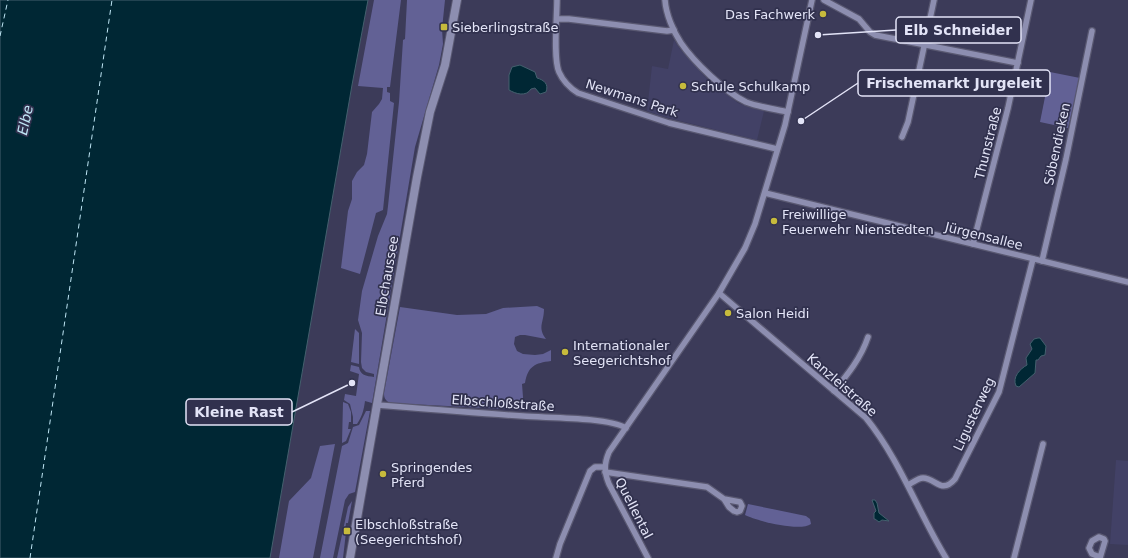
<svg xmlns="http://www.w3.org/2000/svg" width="1128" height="558" font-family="'DejaVu Sans',sans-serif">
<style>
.built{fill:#424166}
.green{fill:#626195}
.water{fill:#002734;stroke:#44606e}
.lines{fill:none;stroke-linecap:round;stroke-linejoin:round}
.ferry{stroke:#bfe6f5;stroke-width:1;stroke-dasharray:5 4;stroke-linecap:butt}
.minor-casing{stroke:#595871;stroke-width:8}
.secondary-casing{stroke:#595871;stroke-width:10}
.minor{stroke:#8d8eb0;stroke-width:5.5}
.secondary{stroke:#8d8eb0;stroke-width:8}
.poi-dot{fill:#c7bb3c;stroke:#31314e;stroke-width:1.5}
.labels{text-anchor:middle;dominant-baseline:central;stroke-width:3.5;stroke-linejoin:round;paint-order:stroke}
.poi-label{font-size:13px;fill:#e3e4f7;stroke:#31314e;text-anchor:start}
.street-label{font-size:13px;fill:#e3e4f7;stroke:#31314e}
.water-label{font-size:14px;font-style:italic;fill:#bfe6f5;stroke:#31314e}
.leader{fill:none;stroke:#e3e4f7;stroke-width:1.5}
.callout-dot{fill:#e3e4f7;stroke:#31314e;stroke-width:1.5}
.callout{fill:#31314e;stroke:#e3e4f7;stroke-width:1.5}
.callout-label{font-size:14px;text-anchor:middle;font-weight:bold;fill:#e3e4f7}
</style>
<rect width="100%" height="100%" fill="#3c3b59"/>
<g class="built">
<polygon points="674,40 680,49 708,80 738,103 752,108 764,111 757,140 664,117 647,111 652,66 668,69"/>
<polygon points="1116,460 1128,461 1128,545 1110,544"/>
</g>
<g class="green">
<polygon points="374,0 401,0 390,87 387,87 387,92 390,93 390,101 394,103 383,210 376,213 360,274 341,268 348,211 352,199 352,181 357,172 364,165 367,154 372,112 379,104 382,99 383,88 358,86"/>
<path d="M407,0H445L442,29L443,44L439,65L415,147L372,403L365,401C364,409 362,417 357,424H353V417L350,404L344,400L345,394L356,396L359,374L350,371L351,365L359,367C360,375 366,376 374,377V374L366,372L362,368L361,362L362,333L358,320L362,291L378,236L387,214L388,206L399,102L403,40L405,39Z"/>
<polygon points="1050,72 1080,78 1068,128 1040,122"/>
<path d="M537,306L544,309C544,323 537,327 546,339L525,335H520L515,337L514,344L517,351L523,354L535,355L543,354L551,350V361C535,363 528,366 525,383L522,384L524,410L390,403C385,400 384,398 384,393L400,307L457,315L486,314L503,308Z"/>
<polygon points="355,329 359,333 359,364 351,362"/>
<polygon points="343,402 348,404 351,412 351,422 349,422 348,429 351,429 346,441 342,443"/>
<polygon points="366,411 370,411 355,492 349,494 345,500 333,558 320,558 342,446 348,443 353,427 359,425"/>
<polygon points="335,444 313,558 279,558 289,501 311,478 320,446"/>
<polygon points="352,501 348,523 346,523 345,531 346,532 343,558 337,558 348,507"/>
<path d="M748,504L806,516L810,519L811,524C800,532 757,521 745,515Z"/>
</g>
<g class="water">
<polygon points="0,0 368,0 352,85 270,558 0,558"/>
<path d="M520,65L535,72L537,78C544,80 549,84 546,92L540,94L535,88L531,89C526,97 516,94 509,90V75L512,67Z"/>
<path d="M1038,338H1040L1046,346L1045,355L1041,356L1038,360H1036L1035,373L1019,387L1016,386C1012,377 1020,369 1027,365L1026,358L1032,349L1030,344L1034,339Z"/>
<polygon points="872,500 875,500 877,503 879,513 889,521 882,520 879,522 875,519 874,519 874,513 876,511"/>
</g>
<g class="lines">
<g class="ferry">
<polyline points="0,36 8,0"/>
<polyline points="30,558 112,0"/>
</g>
<g class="minor-casing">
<g id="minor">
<path d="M557,0C557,17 553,58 559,72C563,81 570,88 578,93L669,123L777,149"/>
<path d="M665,0C666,14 673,31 681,43C694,62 725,92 746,102C759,107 774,109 788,112"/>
<polyline points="824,0 859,19 870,32 875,35 1018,63"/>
<polyline points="557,19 569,19 667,31 674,30"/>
<polyline points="902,137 908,122 934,0"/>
<polyline points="765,193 1128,282"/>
<polyline points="973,244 1008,108 1031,0"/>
<polyline points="1042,261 1066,159 1092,31"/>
<path d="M719,293L866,418C900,460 918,512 946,558"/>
<path d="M834,391C848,374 861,358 868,337"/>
<path d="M377,405C426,409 474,413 523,416C547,418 607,417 626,428"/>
<polyline points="605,472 707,487 724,499 729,507 734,511 737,512 740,511 742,506 740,502 724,499"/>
<path d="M908,485C912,483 918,478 923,478C936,478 941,495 955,479L999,392L1033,259"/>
<polyline points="556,558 560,544 590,471 595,467 605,467"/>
<path d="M648,558L609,484C604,472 604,464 609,452L719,293L745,248L755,224L785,125L812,0"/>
<polyline points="1014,558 1043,444"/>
<polyline points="1100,558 1105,541 1104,539 1099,537 1092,541 1089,548 1092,554 1100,557"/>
</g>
</g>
<g class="secondary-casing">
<polyline id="secondary" points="350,558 417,177 430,112 445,65 457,0"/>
</g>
<use href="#minor" class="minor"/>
<use href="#secondary" class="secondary"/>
</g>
<g class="poi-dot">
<circle cx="823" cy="14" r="4"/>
<rect x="440" y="23" width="8" height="8" rx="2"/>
<circle cx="683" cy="86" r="4"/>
<circle cx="774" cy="221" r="4"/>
<circle cx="728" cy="313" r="4"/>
<circle cx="565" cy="352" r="4"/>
<circle cx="383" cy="474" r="4"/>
<rect x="343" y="527" width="8" height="8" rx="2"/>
</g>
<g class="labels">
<g class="poi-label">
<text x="815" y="14" text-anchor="end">Das Fachwerk</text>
<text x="452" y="27">Sieberlingstraße</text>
<text x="691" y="86">Schule Schulkamp</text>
<text x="782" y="214">Freiwillige<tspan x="782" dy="15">Feuerwehr Nienstedten</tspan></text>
<text x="736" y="313">Salon Heidi</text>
<text x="573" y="345">Internationaler<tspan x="573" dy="15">Seegerichtshof</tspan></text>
<text x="391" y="467">Springendes<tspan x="391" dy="15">Pferd</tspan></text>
<text x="355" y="524">Elbschloßstraße<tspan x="355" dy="15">(Seegerichtshof)</tspan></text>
</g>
<g class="street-label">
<text transform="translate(632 98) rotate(18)">Newmans Park</text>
<text transform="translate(988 143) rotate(-76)">Thunstraße</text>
<text transform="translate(1057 144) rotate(-78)">Söbendieken</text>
<text transform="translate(984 236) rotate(14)">Jürgensallee</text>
<text transform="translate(387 276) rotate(-80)">Elbchaussee</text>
<text transform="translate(842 385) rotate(41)">Kanzleistraße</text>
<text transform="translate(503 403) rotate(4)">Elbschloßstraße</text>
<text transform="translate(974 414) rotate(-65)">Ligusterweg</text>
<text transform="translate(634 508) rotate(63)">Quellental</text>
</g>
<g class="water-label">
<text transform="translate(25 120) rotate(-78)">Elbe</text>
</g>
</g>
<path class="leader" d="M818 35L896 30M801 121L858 83M352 383L292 412"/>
<g class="callout-dot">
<circle cx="818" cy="35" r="4"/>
<circle cx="801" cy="121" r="4"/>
<circle cx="352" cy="383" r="4"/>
</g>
<g class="callout">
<rect x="896" y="17" width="125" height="26" rx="4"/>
<rect x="858" y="70" width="192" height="26" rx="4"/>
<rect x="186" y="399" width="106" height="26" rx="4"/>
</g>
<g class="callout-label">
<text x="958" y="35">Elb Schneider</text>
<text x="954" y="88">Frischemarkt Jurgeleit</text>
<text x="239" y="417">Kleine Rast</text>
</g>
</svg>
